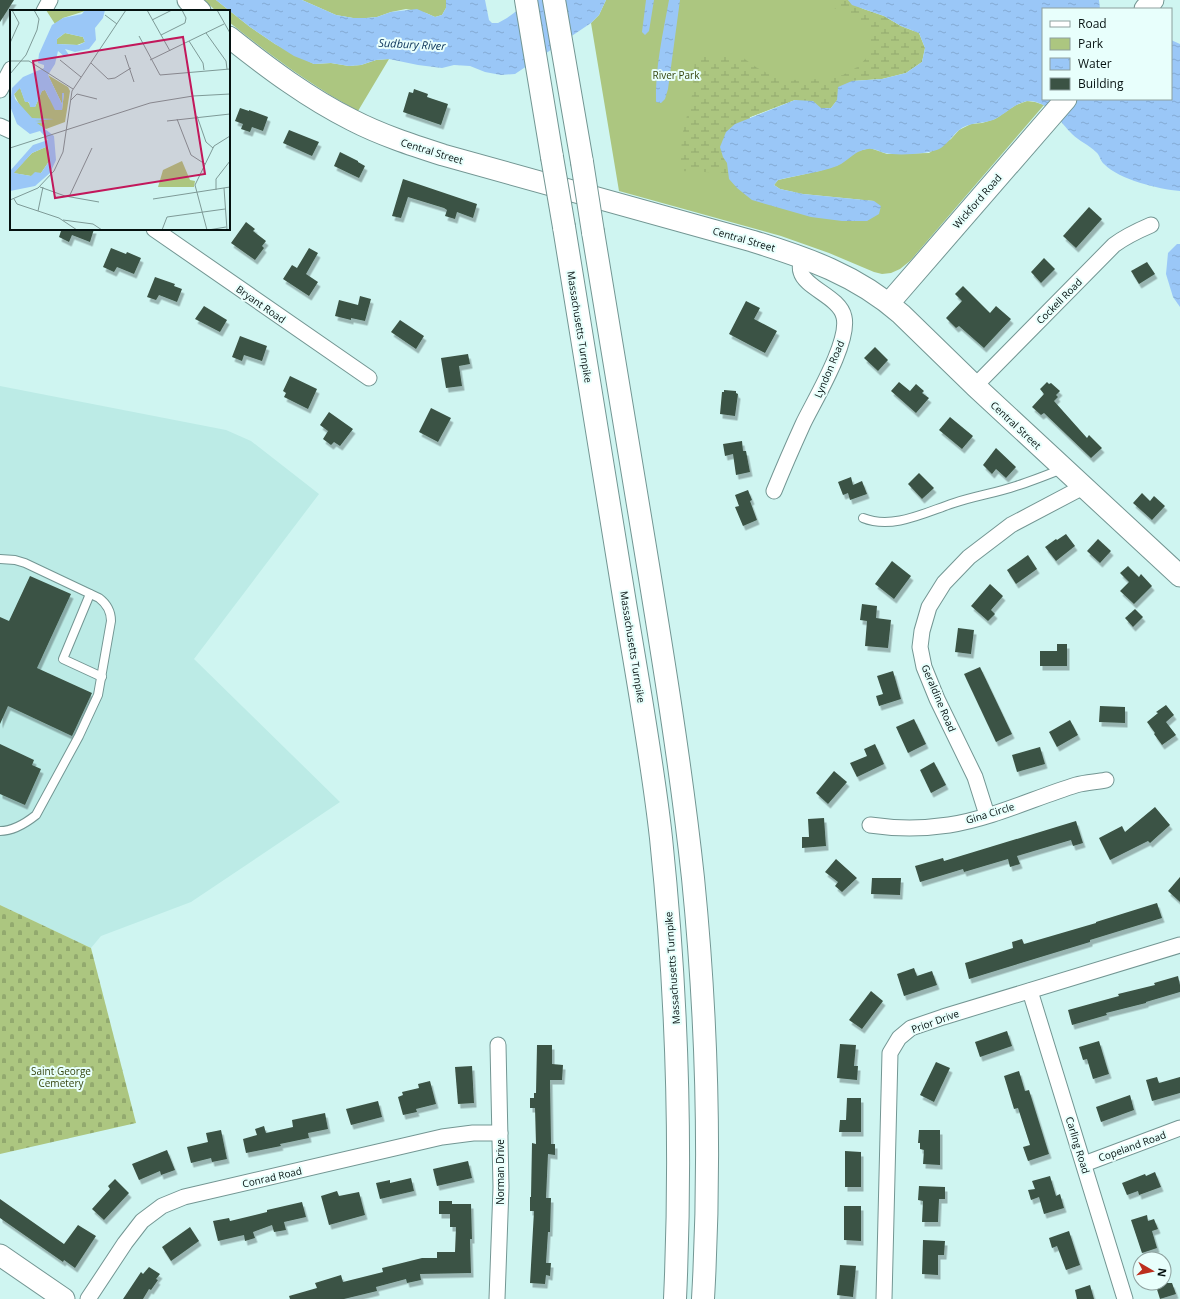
<svg xmlns="http://www.w3.org/2000/svg" width="1180" height="1299" font-family="'Open Sans',sans-serif">
<style>
.built{fill:#bcebe6}
.green{fill:#acc680}
.wetland{fill:url(#wetland-marsh)}
.cemetery{fill:url(#cemetery-stones)}
.water{fill:url(#water-ripples)}
.building{fill:#3b5344;filter:url(#shadow)}
.lines{fill:none;stroke-linecap:round;stroke-linejoin:round}
.lane-casing{stroke:#739693;stroke-width:10}
.street-casing{stroke:#739693;stroke-width:17}
.secondary-casing{stroke:#739693;stroke-width:23}
.highway-casing{stroke:#739693;stroke-width:24}
.lane{stroke:#fff;stroke-width:8}
.street{stroke:#fff;stroke-width:15}
.secondary{stroke:#fff;stroke-width:21}
.highway{stroke:#fff;stroke-width:22}
.highway-bridge-casing{stroke:#739693;stroke-width:24;stroke-linecap:butt}
.highway-bridge{stroke:#fff;stroke-width:22}
.labels{text-anchor:middle;dominant-baseline:central;stroke-width:4;stroke-linejoin:round;paint-order:stroke}
.park-label{font-size:10px;fill:#34440d;stroke:#e8fffc}
.street-label{font-size:10px;fill:#051110;stroke:#e8fffc}
.water-label{font-size:11px;font-style:italic;fill:#083157;stroke:#e8fffc}
.inset-road{fill:none;stroke:#7e9a97;stroke-width:1}
.view{fill:#c2185b;fill-opacity:0.15;stroke:#c2185b;stroke-width:2}
.inset-edge{fill:none;stroke:#051110;stroke-width:2}
</style>
<defs>
<pattern id="wetland-marsh" width="20" height="14" patternUnits="userSpaceOnUse"><rect width="20" height="14" fill="#acc680"/><path d="M1 5h8M5 5V1M11 12h8M15 12V8" fill="none" stroke="#92a96e"/></pattern>
<pattern id="cemetery-stones" width="16" height="16" patternUnits="userSpaceOnUse"><rect width="16" height="16" fill="#acc680"/><path d="M2 7V4a2 2 0 0 1 4 0v3zM10 15v-3a2 2 0 0 1 4 0v3z" fill="#92a96e"/></pattern>
<pattern id="water-ripples" width="26" height="14" patternUnits="userSpaceOnUse"><rect width="26" height="14" fill="#9ac7f7"/><path d="M2 4q2-2 4 0t4 0M15 11q2-2 4 0t4 0" fill="none" stroke="#83aad3"/></pattern>
<filter id="shadow"><feDropShadow dx="2.5" dy="4.5" stdDeviation="0" flood-color="#0004"/></filter>
</defs>
<rect width="100%" height="100%" fill="#cff5f1"/>
<polygon class="built" points="0,386 226,430 251,441 319,494 194,659 340,802 191,902 101,936 91,948 0,905"/>
<g class="green">
<path d="M204,0H216L250,27L275,44L314,64L331,63L349,66L361,65L376,60L389,59L358,111C312,86 270,55 229,22V11H216Z"/>
<polygon points="302,0 446,0 446,8 442,15 435,17 426,13 406,9 391,12 377,17 366,18 353,18 336,15"/>
<polygon points="606,0 848,0 925,48 750,117 752,200 874,201 803,194 780,189 774,185 778,180 819,171 838,165 858,151 870,148 887,154 929,153 951,139 959,130 971,124 982,123 995,119 1016,105 1027,101 1035,102 1044,105 910,261 900,269 891,273 882,274 874,272 829,253 781,236 619,191 591,23 599,15"/>
</g>
<polygon class="wetland" points="827,0 848,0 852,5 884,16 901,26 919,33 925,48 922,62 906,73 882,79 852,81 831,108 821,109 795,100 750,117 723,157 727,163 728,173 680,171 682,136 692,95 695,58 721,55 742,57 756,67 774,77 793,80 819,79 843,75 859,66 869,55 871,37 865,22 852,15 834,8"/>
<polygon class="cemetery" points="0,905 91,948 136,1123 0,1154"/>
<g class="water">
<polygon points="216,0 302,0 336,15 353,18 366,18 377,17 391,12 417,9 435,17 442,15 446,8 446,0 485,0 489,20 492,23 498,23 507,18 532,0 606,0 599,15 591,23 515,74 501,75 485,72 470,66 454,65 442,68 418,65 389,59 376,60 361,65 349,66 331,63 314,64 294,56 275,44 250,27"/>
<polygon points="646,0 654,0 649,31 645,35 642,32"/>
<path d="M669,0H680L668,89L665,99L661,103L656,102C655,68 663,33 669,0Z"/>
<path d="M848,0H1099L1100,9H1043V99H1171V40L1180,44V191C1158,189 1120,180 1104,164C1100,161 1100,155 1096,152C1089,145 1079,141 1072,134C1061,123 1051,106 1036,102C1019,97 1007,114 993,120C981,124 968,122 959,130C952,136 948,143 941,148C932,154 897,156 885,153C880,152 874,148 868,149C853,151 849,161 837,166C818,173 797,175 778,180L774,185L780,189L803,194L874,201L881,206L879,214L867,221H842L811,217L752,200L737,188L729,179L727,163L723,157L720,147L726,132L735,124L795,100L813,101L821,108H831L837,100L838,87L852,81L882,79L906,73L922,62L925,48L919,33L901,26L884,16L852,5Z"/>
<polygon points="1177,244 1180,244 1180,307 1173,297 1166,274 1168,253"/>
</g>
<g class="building">
<polygon points="0,0 14,0 0,22"/>
<polygon points="414,89 428,94 427,97 448,104 441,125 403,112 409,92 413,93"/>
<polygon points="240,108 249,111 249,110 268,117 263,131 252,127 250,132 241,129 243,124 235,121"/>
<polygon points="289,130 319,142 312,156 283,143"/>
<polygon points="340,152 358,161 358,162 365,166 359,178 334,166"/>
<polygon points="403,179 477,204 473,218 457,212 455,219 445,216 447,210 444,208 408,197 401,218 392,216"/>
<polygon points="1089,207 1102,219 1076,248 1063,236"/>
<polygon points="246,222 255,229 253,231 266,241 262,246 264,248 255,260 231,243"/>
<polygon points="58,229 94,229 90,242 72,235 69,242 59,237 61,231"/>
<polygon points="111,248 126,254 127,252 141,258 134,274 117,267 114,272 103,267"/>
<polygon points="309,248 318,253 306,274 318,282 309,296 283,279 292,265 297,268"/>
<polygon points="1044,258 1055,269 1041,283 1031,272"/>
<polygon points="1147,262 1155,274 1139,284 1131,271"/>
<polygon points="155,277 175,284 174,286 182,289 177,302 159,295 156,300 147,297"/>
<polygon points="963,286 990,313 996,306 1011,319 984,348 959,326 956,328 946,318 962,301 955,294"/>
<polygon points="360,296 371,299 365,321 351,318 351,320 335,316 339,300 358,305"/>
<polygon points="746,301 760,308 754,319 777,331 765,353 729,334"/>
<polygon points="204,306 227,320 220,332 195,319"/>
<polygon points="400,320 424,336 416,349 391,332"/>
<polygon points="240,336 267,346 262,361 244,355 242,361 232,357"/>
<polygon points="875,347 888,360 878,371 864,358"/>
<polygon points="468,354 470,364 459,366 462,386 446,388 441,358"/>
<polygon points="290,376 317,389 308,409 284,397 286,393 283,391"/>
<polygon points="899,382 910,391 916,384 924,391 922,393 929,398 916,413 891,391"/>
<polygon points="1047,382 1049,384 1051,383 1060,391 1056,395 1058,397 1054,401 1087,438 1089,435 1102,448 1091,458 1044,413 1041,415 1032,407 1044,394 1040,389"/>
<polygon points="724,390 736,391 736,393 738,394 735,416 720,414 722,392 724,392"/>
<polygon points="431,408 451,418 438,442 419,432"/>
<polygon points="329,412 353,429 340,446 334,442 331,445 323,439 328,431 320,425"/>
<polygon points="950,417 973,436 962,449 939,430"/>
<polygon points="742,441 743,451 746,451 750,472 736,475 733,454 725,456 723,444"/>
<polygon points="996,448 1016,467 1006,478 996,469 992,474 983,465"/>
<polygon points="919,473 934,488 922,499 908,484"/>
<polygon points="851,477 853,485 862,481 867,494 850,500 848,493 843,495 838,482"/>
<polygon points="748,490 752,500 750,501 757,520 743,526 735,507 739,506 735,495"/>
<polygon points="1142,493 1150,501 1154,496 1165,506 1152,520 1133,503"/>
<polygon points="1066,534 1075,546 1056,561 1045,547 1056,539 1057,540"/>
<polygon points="1098,539 1111,551 1100,563 1087,551"/>
<polygon points="1028,555 1037,569 1016,584 1007,570"/>
<polygon points="892,561 911,576 894,599 875,584"/>
<polygon points="1128,566 1139,577 1141,574 1152,586 1134,604 1120,591 1129,582 1120,573"/>
<polygon points="30,576 71,594 37,668 92,693 72,736 8,706 0,724 0,617 9,621"/>
<polygon points="990,584 1003,596 991,610 995,614 988,621 971,606"/>
<polygon points="862,604 877,606 876,618 891,620 888,648 865,646 867,621 860,620"/>
<polygon points="1135,609 1143,617 1133,627 1125,618"/>
<polygon points="958,628 974,630 971,654 955,652"/>
<polygon points="1057,644 1067,644 1067,666 1040,666 1040,651 1057,651"/>
<polygon points="980,667 1012,734 996,742 964,674"/>
<polygon points="893,671 901,699 879,706 876,696 883,694 877,676"/>
<polygon points="1166,705 1174,715 1166,722 1176,735 1162,745 1154,734 1155,733 1147,722 1158,713 1156,712"/>
<polygon points="1100,706 1125,707 1125,723 1099,722"/>
<polygon points="914,719 926,744 908,753 896,727"/>
<polygon points="1070,720 1078,735 1057,747 1049,732"/>
<polygon points="0,744 34,760 32,765 41,769 25,805 0,794"/>
<polygon points="875,744 884,764 857,777 850,763 867,756 864,749"/>
<polygon points="1040,747 1045,764 1017,772 1012,755"/>
<polygon points="934,762 946,785 931,793 920,770"/>
<polygon points="834,771 847,782 828,804 816,793"/>
<polygon points="1155,807 1170,825 1150,843 1148,841 1110,860 1099,838 1122,826 1125,832"/>
<polygon points="824,818 826,846 802,848 802,837 809,837 808,819"/>
<polygon points="1076,821 1083,843 1073,846 1071,840 1017,856 1020,864 1010,867 1008,859 964,872 963,869 920,882 915,866 943,858 944,861"/>
<polygon points="836,859 857,878 842,892 835,886 838,882 825,872"/>
<polygon points="1180,877 1180,902 1168,891"/>
<polygon points="872,878 901,878 900,895 871,894"/>
<polygon points="1157,903 1162,918 1090,940 1090,942 969,979 965,963 1013,948 1012,942 1022,939 1024,944 1096,923 1096,922"/>
<polygon points="914,968 917,976 932,971 937,985 904,996 897,974"/>
<polygon points="1178,976 1180,985 1180,992 1146,1002 1146,1003 1106,1013 1107,1015 1072,1025 1068,1010 1119,996 1118,994 1155,985 1154,983"/>
<polygon points="871,991 883,1001 862,1029 849,1020"/>
<polygon points="1007,1031 1012,1046 980,1057 975,1042"/>
<polygon points="1099,1041 1109,1074 1093,1079 1087,1059 1083,1060 1079,1047"/>
<polygon points="840,1044 856,1045 854,1066 858,1066 857,1080 837,1078"/>
<polygon points="537,1045 552,1045 552,1064 563,1065 562,1080 550,1080 551,1144 555,1144 555,1155 548,1154 546,1198 551,1198 550,1232 548,1232 546,1263 551,1263 550,1276 546,1275 545,1284 530,1283 534,1211 530,1211 530,1197 531,1197 532,1143 536,1144 535,1108 530,1108 530,1098 534,1098 534,1093 536,1093"/>
<polygon points="936,1062 950,1068 934,1102 920,1095"/>
<polygon points="472,1066 474,1103 458,1104 455,1067"/>
<polygon points="1019,1071 1025,1091 1029,1090 1049,1154 1028,1161 1023,1147 1030,1145 1018,1108 1014,1109 1004,1076"/>
<polygon points="1157,1077 1159,1083 1180,1077 1180,1093 1152,1101 1146,1080"/>
<polygon points="430,1081 436,1104 416,1109 417,1112 403,1115 398,1097 403,1095 402,1092 419,1088 418,1084"/>
<polygon points="1130,1095 1134,1110 1101,1122 1096,1107"/>
<polygon points="847,1098 861,1098 861,1132 839,1132 840,1120 846,1120"/>
<polygon points="378,1101 382,1117 351,1125 346,1109"/>
<polygon points="325,1113 328,1129 308,1133 309,1138 280,1144 281,1146 246,1153 243,1139 257,1135 255,1129 264,1126 266,1133 293,1127 292,1120"/>
<polygon points="221,1130 227,1159 212,1162 211,1158 191,1163 187,1147 208,1142 206,1133"/>
<polygon points="919,1130 940,1130 940,1165 923,1164 924,1150 920,1149 920,1143 918,1143"/>
<polygon points="167,1150 175,1170 161,1175 160,1171 139,1180 132,1164"/>
<polygon points="845,1151 861,1152 861,1187 845,1187"/>
<polygon points="468,1161 472,1178 437,1186 433,1169"/>
<polygon points="1155,1172 1161,1187 1139,1195 1138,1191 1127,1195 1122,1183 1145,1174 1146,1176"/>
<polygon points="1050,1176 1056,1196 1060,1194 1064,1208 1044,1214 1039,1197 1031,1200 1028,1190 1035,1189 1032,1181"/>
<polygon points="411,1178 414,1191 380,1199 376,1183 390,1180 390,1183"/>
<polygon points="115,1179 129,1193 104,1220 92,1209 110,1189 108,1186"/>
<polygon points="919,1186 945,1187 945,1199 939,1199 938,1222 922,1222 923,1201 918,1200"/>
<polygon points="337,1191 339,1196 359,1192 365,1215 329,1225 321,1196"/>
<polygon points="0,1199 64,1244 78,1225 96,1236 75,1268 64,1260 63,1262 0,1218"/>
<polygon points="439,1201 452,1201 452,1204 471,1204 472,1239 470,1239 471,1273 420,1274 421,1280 407,1283 406,1279 376,1287 377,1291 344,1299 290,1299 289,1296 317,1288 315,1283 341,1275 343,1282 383,1272 382,1268 422,1258 437,1258 437,1252 455,1252 456,1227 450,1227 450,1214 439,1214"/>
<polygon points="302,1202 306,1217 284,1222 286,1230 274,1232 272,1225 253,1232 255,1238 245,1241 244,1235 218,1241 213,1221 229,1218 230,1221 267,1212 267,1210"/>
<polygon points="844,1206 861,1206 861,1241 844,1240"/>
<polygon points="1147,1215 1148,1221 1154,1219 1158,1229 1152,1231 1157,1248 1142,1253 1131,1220"/>
<polygon points="190,1227 199,1241 171,1261 162,1247"/>
<polygon points="1069,1231 1080,1265 1066,1270 1057,1246 1052,1248 1049,1238"/>
<polygon points="923,1240 945,1241 944,1255 938,1255 938,1275 922,1274"/>
<polygon points="840,1265 856,1266 853,1297 837,1295"/>
<polygon points="149,1267 160,1274 156,1279 158,1280 151,1290 149,1289 143,1299 123,1299 141,1272 143,1274"/>
<polygon points="1155,1283 1172,1283 1176,1294 1160,1299"/>
<polygon points="1090,1285 1094,1299 1077,1299 1075,1290"/>
</g>
<g class="lines">
<g class="lane-casing">
<g id="lane">
<path d="M863,518C893,530 926,512 954,503C975,496 996,493 1016,486C1032,481 1047,475 1062,469"/>
<path d="M0,559L15,560L25,563L99,598C107,604 111,611 111,621L98,695L79,736L36,815C26,823 14,831 0,831"/>
<polyline points="90,594 63,659 102,677"/>
</g>
</g>
<g class="street-casing">
<g id="street">
<polyline points="44,11 50,0"/>
<polyline points="0,90 11,69"/>
<polyline points="0,126 11,131"/>
<polyline points="154,229 369,378"/>
<path d="M975,386L1114,245C1126,236 1137,231 1151,225"/>
<path d="M774,491C783,469 793,446 803,424C814,401 850,342 844,317C840,297 805,288 801,272C799,267 801,262 802,257"/>
<polyline points="987,815 975,777 937,699 924,667 920,647 922,631 929,607 944,583 969,557 1011,525 1083,487"/>
<path d="M870,825C897,829 922,829 949,825C993,818 1034,798 1076,785C1086,782 1097,782 1106,780"/>
<polyline points="1030,991 1125,1299"/>
<polyline points="1084,1164 1180,1128"/>
<polyline points="88,1299 125,1243 142,1221 162,1206 184,1197 442,1137 473,1133 500,1133"/>
<polyline points="497,1299 501,1187 498,1045"/>
<polyline points="884,1299 890,1053 899,1038 911,1028 943,1017 1180,945"/>
</g>
</g>
<g class="secondary-casing">
<g id="secondary">
<polyline points="188,0 200,11"/>
<polyline points="1145,9 1153,0"/>
<path d="M229,37C268,68 308,98 352,120C381,135 412,145 443,155L752,241C807,258 857,275 901,314L975,386L1180,576"/>
<polyline points="889,303 1066,99"/>
<polyline points="0,1255 64,1299"/>
</g>
</g>
<g class="highway-casing">
<g id="highway">
<polyline points="526,0 552,157"/>
<polyline points="554,0 582,162"/>
<path d="M564,227C584,350 604,473 624,597C637,677 652,757 661,838C677,991 682,1145 675,1299"/>
<path d="M593,232C611,337 628,442 645,547C663,657 681,767 693,878C707,1018 711,1159 703,1299"/>
</g>
</g>
<use href="#lane" class="lane"/>
<use href="#street" class="street"/>
<use href="#secondary" class="secondary"/>
<use href="#highway" class="highway"/>
<g class="highway-bridge-casing">
<g id="highway-bridge">
<polyline points="552,157 564,227"/>
<polyline points="582,162 593,232"/>
</g>
</g>
<use href="#highway-bridge" class="highway-bridge"/>
</g>
<g class="labels">
<g class="park-label">
<text x="676" y="75">River Park</text>
<text x="61" y="1071">Saint George<tspan x="61" dy="12">Cemetery</tspan></text>
</g>
<g class="street-label">
<text transform="translate(432 151) rotate(17)">Central Street</text>
<text transform="translate(977 201) rotate(-49)">Wickford Road</text>
<text transform="translate(744 239) rotate(16)">Central Street</text>
<text transform="translate(1059 301) rotate(-45)">Cockell Road</text>
<text transform="translate(261 304) rotate(35)">Bryant Road</text>
<text transform="translate(580 327) rotate(81)">Massachusetts Turnpike</text>
<text transform="translate(829 369) rotate(-67)">Lyndon Road</text>
<text transform="translate(1016 425) rotate(43)">Central Street</text>
<text transform="translate(633 647) rotate(81)">Massachusetts Turnpike</text>
<text transform="translate(939 698) rotate(67)">Geraldine Road</text>
<text transform="translate(990 813) rotate(-17)">Gina Circle</text>
<text transform="translate(672 968) rotate(-94)">Massachusetts Turnpike</text>
<text transform="translate(935 1021) rotate(-20)">Prior Drive</text>
<text transform="translate(1078 1145) rotate(73)">Carling Road</text>
<text transform="translate(1132 1146) rotate(-20)">Copeland Road</text>
<text transform="translate(500 1172) rotate(-90)">Norman Drive</text>
<text transform="translate(272 1177) rotate(-13)">Conrad Road</text>
</g>
<g class="water-label">
<text transform="translate(412 44) rotate(3)">Sudbury River</text>
</g>
</g>
<g transform="translate(10 10)">
<rect width="220" height="220" fill="#cff5f1"/>
<path d="M36,0H75V1L53,8L45,14ZM55,23L73,27L75,32L67,35L47,34V29ZM38,65L58,77L60,81L55,112L36,119L27,114L10,96L4,84L10,78L15,92L19,93L20,97H25L32,81L35,80L45,100H52L54,83H52V94ZM38,136L40,150L31,163L21,166L3,163L22,143Z" fill="#acc680"/>
<path d="M10,78L15,92H18L22,98L26,97L32,81L35,80L38,87L51,100L52,106H39V94L35,86L29,93L28,103L23,104L8,87L6,80Z" fill="#acc680"/>
<path d="M172,151L180,170L185,171L184,177H148L153,160Z" fill="#acc680"/>
<path d="M75,0H95L93,8L85,18L86,30L79,39L65,42L55,39L59,45L55,47L48,41L45,54L38,65L52,94V83H54L52,100H45L35,80L32,81L25,97H20L19,92H15L10,78L4,84L5,89L22,108L44,109L25,111L37,112L27,113L44,126L46,150L40,163L25,176L0,181V161L23,135L38,130L30,121L20,124L7,114L0,96L2,78L13,67L34,58V55L28,53L29,44L42,15L53,8L72,4ZM55,23L73,27L75,32L69,35L47,34V29ZM38,136L40,150L31,163L25,162L21,166L4,163L22,143Z" fill="#9ac7f7" fill-rule="evenodd"/>
<path class="inset-road" d="M137,0L160,41M207,0L220,23M95,5L107,14M142,10L162,0M196,23L216,51L217,59M151,25L175,13L176,8L172,0M129,26L150,65L220,59M179,31L193,53L194,60M0,33L9,13L2,0M115,45L124,72M50,50L71,67M140,50L214,14M0,51H19L63,79M81,53L98,69L105,68L121,58M0,64L16,45L27,20L29,9L24,0M61,90L67,84L87,89M187,106L196,132L203,138M167,109L181,145L195,154M157,111L220,104M0,138L140,93L183,86L220,84M30,177L55,186L89,192M214,178L217,220M206,180V169L220,151M59,187L82,138M4,189L7,194L49,208L67,220M143,189L220,177M0,190L28,178L44,161L53,142L62,81L116,0M28,201L33,177M53,210L83,214L92,220M152,220L157,207L215,199M197,220L185,175L204,136L220,126M198,220L216,217"/>
<path class="view" d="M173,27L195,164L45,188L23,51Z"/>
<rect width="220" height="220" class="inset-edge"/>
</g>
<rect x="1042" y="8" width="130" height="92" fill="#e8fffc" stroke="#8da09e"/>
<rect x="1050" y="21" width="20" height="6" fill="#ffffff" stroke="#8da09e"/>
<text x="1078" y="28" font-size="12" fill="#051110">Road</text>
<rect x="1050" y="38" width="20" height="12" fill="#acc680" stroke="#8da09e"/>
<text x="1078" y="48" font-size="12" fill="#051110">Park</text>
<rect x="1050" y="58" width="20" height="12" fill="url(#water-ripples)" stroke="#8da09e"/>
<text x="1078" y="68" font-size="12" fill="#051110">Water</text>
<rect x="1050" y="78" width="20" height="12" fill="#3b5344" stroke="#8da09e"/>
<text x="1078" y="88" font-size="12" fill="#051110">Building</text>
<g transform="translate(1152 1271) rotate(99)"><circle r="19" fill="#e8fffc" stroke="#8da09e"/>
<path d="M0-3L7 15L0 10L-7 15Z" fill="#bc2f1e"/>
<text y="-6" font-size="11" font-weight="bold" text-anchor="middle" fill="#051110">N</text>
</g>
</svg>
